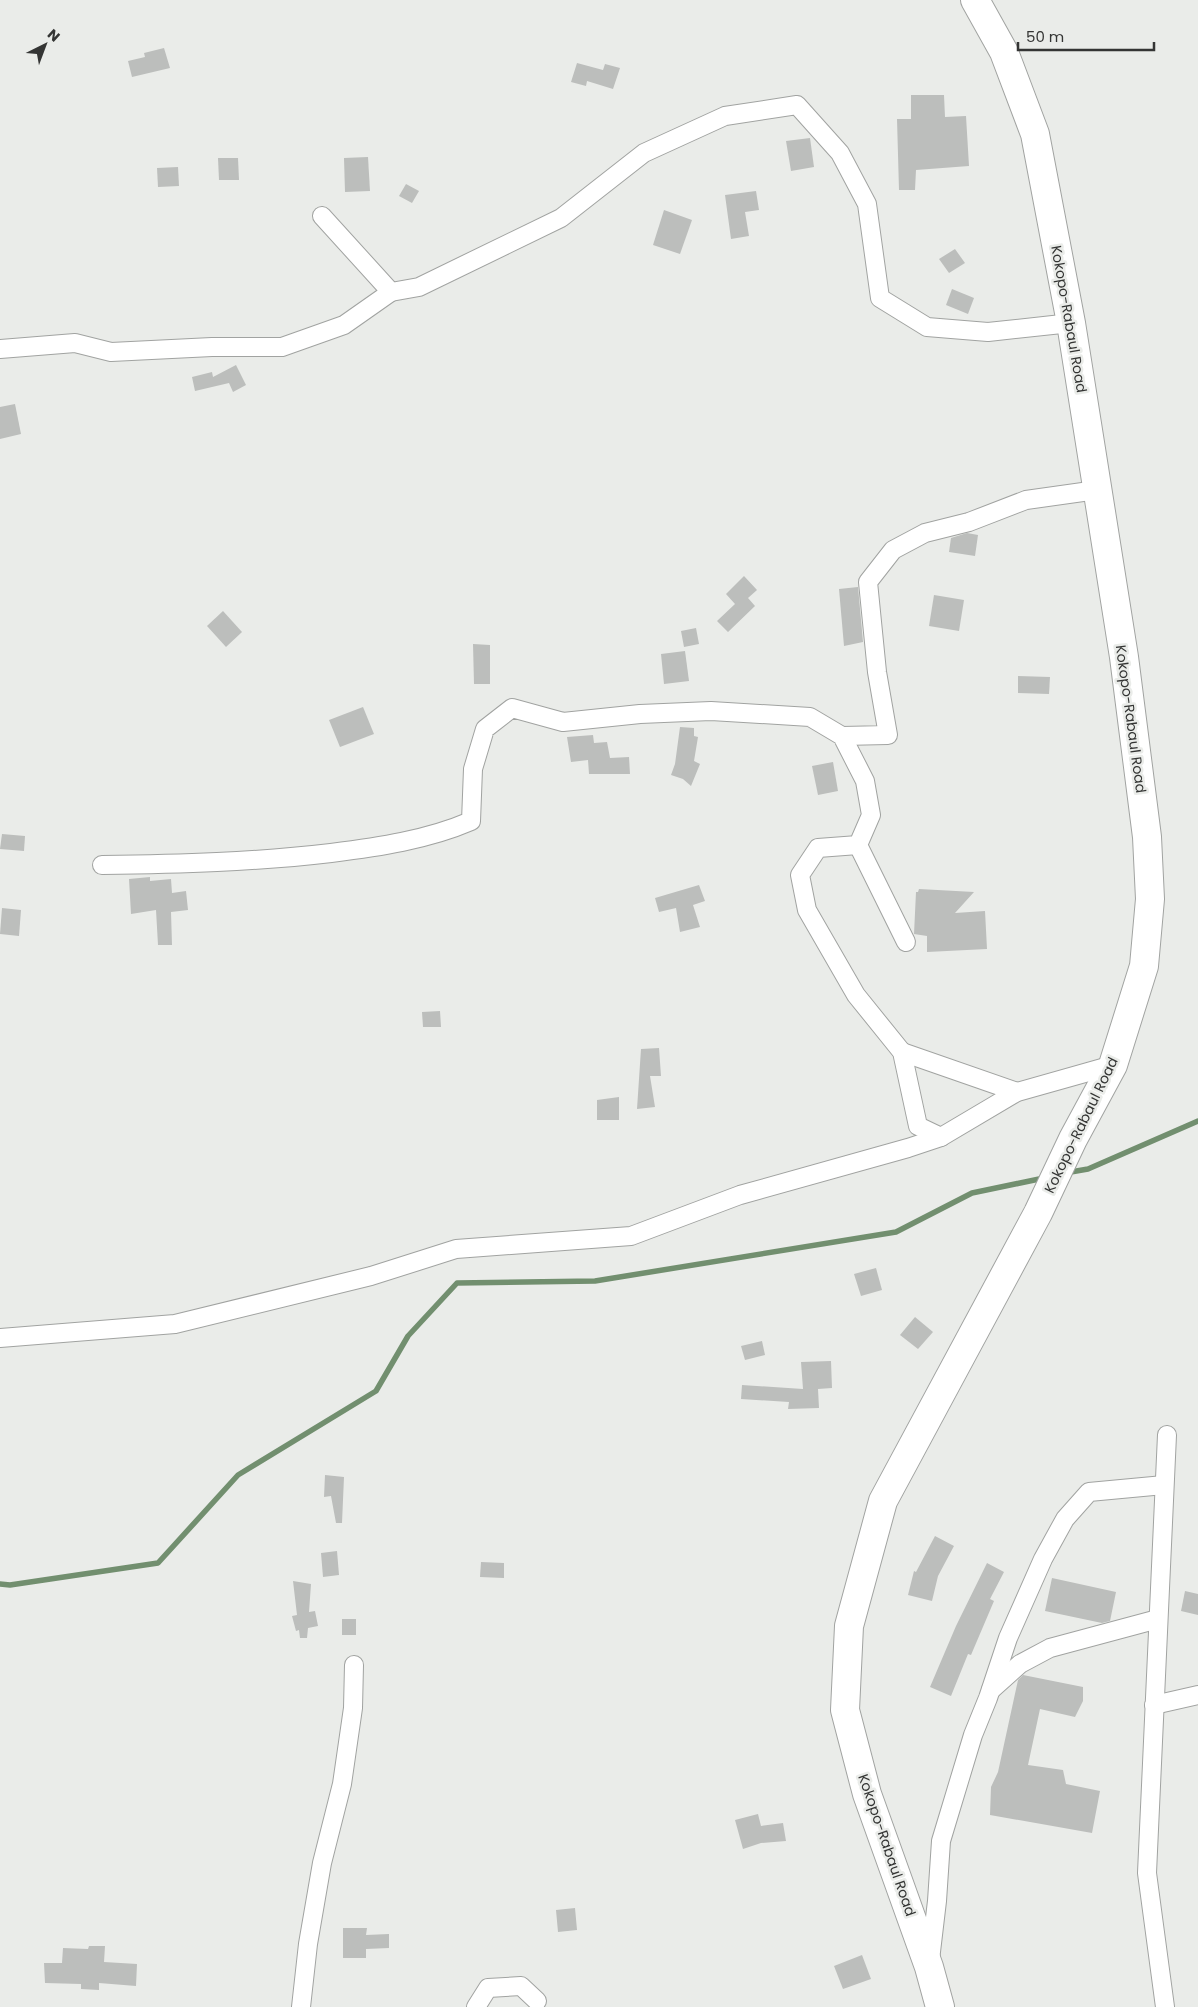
<svg xmlns="http://www.w3.org/2000/svg" width="1198" height="2007" font-family="Poppins,sans-serif">
<style>
.lines{fill:none;stroke-linecap:round;stroke-linejoin:round}
.stream{stroke:#728f6f;stroke-width:5.5}
.building{fill:#bcbebc}
.minor-casing{stroke:#a1a3a1;stroke-width:20}
.primary-casing{stroke:#a1a3a1;stroke-width:30}
.minor{stroke:#fff;stroke-width:18}
.primary{stroke:#fff;stroke-width:28}
.labels{text-anchor:middle;dominant-baseline:central;stroke-width:5;stroke-linejoin:round;paint-order:stroke}
.street-label{font-size:14px;fill:#343534;stroke:#eaece9}
</style>
<rect width="100%" height="100%" fill="#eaece9"/>
<g class="lines">
<g class="stream">
<polyline points="1065,1173 1088,1169 1198,1121"/>
<polyline points="0,1584 10,1585 158,1563 238,1475 376,1391 408,1336 457,1283 595,1281 896,1232 972,1193 1044,1178"/>
</g>
</g>
<g class="building">
<polygon points="164,48 170,68 132,77 128,61 145,57 144,53"/>
<polygon points="577,63 603,70 605,64 620,68 613,89 587,81 586,86 571,82"/>
<polygon points="911,95 944,95 945,117 966,116 969,166 916,170 915,190 899,190 897,119 911,119"/>
<polygon points="810,138 814,167 791,171 786,141"/>
<polygon points="368,157 370,191 345,192 344,158"/>
<polygon points="218,158 238,158 239,180 219,180"/>
<polygon points="178,167 179,186 158,187 157,168"/>
<polygon points="406,184 419,191 412,203 399,196"/>
<polygon points="756,191 759,210 745,212 749,236 731,239 725,195"/>
<polygon points="664,210 692,220 680,254 653,245"/>
<polygon points="955,249 965,263 949,273 939,259"/>
<polygon points="952,289 974,298 968,314 946,305"/>
<polygon points="236,365 246,385 233,392 229,383 195,391 192,377 212,372 213,377"/>
<polygon points="15,404 21,434 0,439 0,407"/>
<polygon points="967,533 978,535 975,556 949,552 951,538"/>
<polygon points="744,576 757,590 748,598 755,606 728,632 717,621 735,604 726,594"/>
<polygon points="858,587 863,642 844,646 839,589"/>
<polygon points="934,595 964,600 959,631 929,626"/>
<polygon points="223,611 242,632 226,647 207,626"/>
<polygon points="696,628 699,644 684,647 681,631"/>
<polygon points="473,644 490,645 490,684 474,684"/>
<polygon points="685,651 689,681 664,684 661,654"/>
<polygon points="1018,676 1050,677 1049,694 1018,693"/>
<polygon points="363,707 374,734 340,747 329,720"/>
<polygon points="680,727 694,728 694,736 698,737 694,761 700,764 691,786 683,779 671,775 675,764"/>
<polygon points="593,735 594,743 607,742 610,758 629,757 630,774 589,774 588,760 571,762 567,737"/>
<polygon points="833,762 838,791 818,795 812,766"/>
<polygon points="2,834 25,836 24,851 0,849"/>
<polygon points="150,877 150,881 171,879 172,893 186,891 188,910 171,912 172,945 158,945 156,910 131,914 129,879"/>
<polygon points="699,885 705,901 693,905 700,927 680,932 676,908 659,912 655,898"/>
<polygon points="919,889 974,892 955,913 985,911 987,949 927,952 927,936 914,934 916,892 918,892"/>
<polygon points="2,908 21,910 19,936 0,934"/>
<polygon points="440,1011 441,1027 423,1027 422,1012"/>
<polygon points="659,1048 661,1076 650,1076 655,1107 637,1109 641,1049"/>
<polygon points="619,1097 619,1120 597,1120 597,1100"/>
<polygon points="876,1268 882,1290 861,1296 854,1274"/>
<polygon points="915,1317 933,1332 918,1349 900,1335"/>
<polygon points="762,1341 765,1355 745,1360 741,1346"/>
<polygon points="831,1361 832,1388 818,1389 819,1408 788,1409 789,1402 741,1399 742,1385 803,1389 801,1362"/>
<polygon points="325,1475 344,1477 342,1523 336,1523 331,1496 324,1497"/>
<polygon points="935,1536 954,1546 938,1576 932,1601 908,1595 914,1571 916,1572"/>
<polygon points="337,1551 339,1575 323,1577 321,1553"/>
<polygon points="481,1562 504,1563 504,1578 480,1577"/>
<polygon points="987,1563 1004,1572 990,1599 994,1601 971,1655 968,1654 951,1696 930,1687 956,1626"/>
<polygon points="1052,1578 1116,1592 1110,1621 1102,1623 1045,1611"/>
<polygon points="293,1581 311,1584 309,1612 315,1611 318,1626 308,1628 307,1638 300,1638 299,1630 296,1631 292,1616 297,1615"/>
<polygon points="1185,1591 1198,1594 1198,1615 1181,1611"/>
<rect x="342" y="1619" width="14" height="16"/>
<polygon points="1023,1675 1083,1687 1083,1701 1075,1717 1040,1709 1028,1765 1063,1770 1066,1784 1100,1791 1092,1833 990,1815 991,1787 998,1772 1018,1680"/>
<polygon points="758,1814 761,1826 783,1823 786,1841 761,1843 743,1849 735,1820"/>
<polygon points="575,1908 577,1930 558,1932 556,1910"/>
<polygon points="343,1928 367,1928 366,1935 389,1934 389,1948 366,1949 366,1958 343,1958"/>
<polygon points="89,1946 105,1946 104,1962 137,1964 136,1986 99,1983 99,1990 81,1989 81,1984 45,1983 44,1963 62,1963 63,1948 88,1949"/>
<polygon points="862,1955 871,1979 843,1989 834,1966"/>
</g>
<g class="lines">
<g class="minor-casing">
<g id="minor">
<polyline points="322,216 391,292 419,287 561,218 644,153 725,116 797,105 840,153 867,204 880,298 927,327 988,332 1071,323"/>
<polyline points="0,349 75,343 111,352 212,347 282,347 344,325 391,292"/>
<polyline points="842,736 888,735 877,672 868,582 893,550 925,533 969,522 1026,500 1097,490"/>
<polyline points="858,845 906,942"/>
<path d="M102,865C179,864 255,862 331,853C378,847 427,840 471,821L473,769L485,729L512,708L563,722L640,714L711,711L810,717L842,736L865,781L871,815L858,845L818,848L800,875L807,910L856,995L902,1052L918,1126L941,1137L1017,1092L1113,1065"/>
<polyline points="902,1052 1017,1092"/>
<polyline points="0,1338 175,1324 371,1276 456,1249 631,1236 740,1195 908,1148 941,1137"/>
<polyline points="991,1690 1020,1664 1050,1648 1158,1619"/>
<polyline points="1154,1705 1198,1695"/>
<polyline points="930,1960 937,1901 941,1841 973,1735 988,1698 1008,1638 1043,1559 1065,1519 1089,1492 1164,1485"/>
<polyline points="301,2007 308,1944 322,1863 342,1784 353,1708 354,1665"/>
<polyline points="476,2007 488,1988 521,1986 537,2001"/>
<polyline points="1165,2007 1147,1873 1167,1435"/>
</g>
</g>
<g class="primary-casing">
<polyline id="primary" points="940,2007 929,1967 867,1794 845,1710 849,1626 883,1501 1038,1213 1073,1139 1113,1065 1144,966 1150,899 1147,837 1124,657 1071,323 1035,134 1004,52 975,0"/>
</g>
<use href="#minor" class="minor"/>
<use href="#primary" class="primary"/>
</g>
<g class="labels">
<g class="street-label">
<text transform="translate(1069 319) rotate(80)">Kokopo-Rabaul Road</text>
<text transform="translate(1131 719) rotate(82)">Kokopo-Rabaul Road</text>
<text transform="translate(1081 1125) rotate(-64)">Kokopo-Rabaul Road</text>
<text transform="translate(887 1845) rotate(71)">Kokopo-Rabaul Road</text>
</g>
</g>
<g transform="translate(45 45) rotate(42)" stroke="#eaece9" stroke-width="4" paint-order="stroke">
<path d="M0-4L9 19L0 12L-9 19Z" fill="#343534"/>
<text y="-8" font-size="14" font-weight="bold" text-anchor="middle" fill="#343534">N</text>
</g>
<path d="M1018 42v8h136v-8" fill="none" stroke="#343534" stroke-width="2.5"/>
<text x="1026" y="42" font-size="15" fill="#343534" stroke="#eaece9" stroke-width="4" paint-order="stroke">50 m</text>
</svg>
